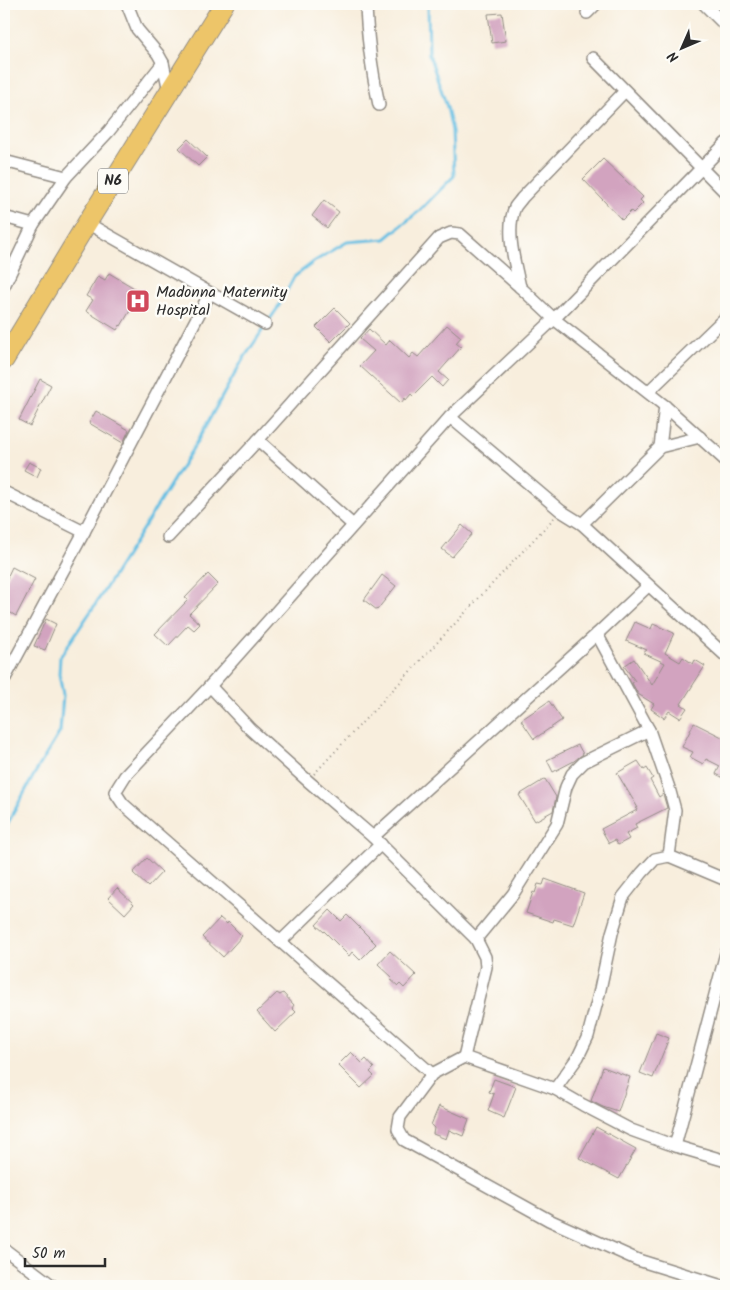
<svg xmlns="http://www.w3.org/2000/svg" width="730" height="1290" font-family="Kalam,sans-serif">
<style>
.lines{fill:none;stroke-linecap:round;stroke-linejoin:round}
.stream{stroke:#65bfe3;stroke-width:3}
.building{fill:#d2a3bf}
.street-casing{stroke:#928c84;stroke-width:14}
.primary-casing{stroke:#928c84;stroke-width:21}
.path{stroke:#928c84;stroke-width:2;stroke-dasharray:1 4;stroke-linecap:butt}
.street{stroke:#fff;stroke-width:11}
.primary{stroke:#edc569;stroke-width:19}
.labels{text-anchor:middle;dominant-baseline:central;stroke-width:5;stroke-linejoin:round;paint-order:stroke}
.shield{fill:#fdfcf7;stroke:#6a6a68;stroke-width:1}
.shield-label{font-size:15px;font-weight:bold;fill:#2b2b2b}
.poi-label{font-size:16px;fill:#2b2b2b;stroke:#fdfcf7;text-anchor:start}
</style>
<rect width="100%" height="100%" fill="#fdfcf7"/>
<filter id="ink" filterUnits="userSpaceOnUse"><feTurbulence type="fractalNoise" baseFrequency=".02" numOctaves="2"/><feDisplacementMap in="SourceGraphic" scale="10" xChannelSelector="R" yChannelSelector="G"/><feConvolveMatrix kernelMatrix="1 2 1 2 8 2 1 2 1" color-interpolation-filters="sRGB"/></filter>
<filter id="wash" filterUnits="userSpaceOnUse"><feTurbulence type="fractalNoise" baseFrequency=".0096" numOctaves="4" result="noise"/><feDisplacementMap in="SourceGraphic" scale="20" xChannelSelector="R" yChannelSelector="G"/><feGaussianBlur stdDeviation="1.12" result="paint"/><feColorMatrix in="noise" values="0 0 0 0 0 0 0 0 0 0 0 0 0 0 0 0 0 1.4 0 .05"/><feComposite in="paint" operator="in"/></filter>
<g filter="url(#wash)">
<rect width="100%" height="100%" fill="#f8eedd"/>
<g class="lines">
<g class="stream">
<polyline points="268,322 277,309 294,277 315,261 347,242 385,239 419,211 454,176 452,131 447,107 429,54 428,4"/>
<polyline points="4,830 35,773 60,732 63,695 59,674 60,657 95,605 139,535 195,445 242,361 264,328"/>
</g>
</g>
<g id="blocks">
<g class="building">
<polygon points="502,13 506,41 492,43 488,14"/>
<polygon points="188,139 207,157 198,166 179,148"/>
<polygon points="603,159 643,197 640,200 643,203 633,213 631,211 622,220 583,179"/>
<polygon points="324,200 339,212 327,228 312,216"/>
<polygon points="109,273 141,292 121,326 120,325 117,330 86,311 93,300 86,296 98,276 105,280"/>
<polygon points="335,308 350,323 331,342 316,327"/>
<polygon points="447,325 461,337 456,343 461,347 439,372 448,380 442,387 432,377 413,396 411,394 406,400 405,398 401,403 360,366 374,351 360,339 369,329 386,345 390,340 409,358 413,353 418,357"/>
<polygon points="40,379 51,385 30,426 19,420"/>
<polygon points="96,411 129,430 123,443 89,423"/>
<polygon points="29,462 41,468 37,477 24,470"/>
<polygon points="462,525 472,534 452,557 442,549"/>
<polygon points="12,567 35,579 16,616 4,609 4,584"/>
<polygon points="208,574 218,584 189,614 200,624 194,630 188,625 168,646 155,634 188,600 185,598"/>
<polygon points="382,575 396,586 377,610 364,600"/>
<polygon points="46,619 56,624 45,650 34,646"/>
<polygon points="635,622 651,629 653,624 674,633 665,653 680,662 683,657 693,664 695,660 705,666 681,704 687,708 680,718 669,711 664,718 651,709 654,704 638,694 632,683 635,681 624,666 634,659 652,685 665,663 643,653 647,650 626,641"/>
<polygon points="549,701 562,720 534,739 521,720"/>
<polygon points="694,723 726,739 726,779 716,774 720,766 706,759 703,764 690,757 693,752 682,747"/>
<polygon points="578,745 583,754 574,761 553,772 547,760"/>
<polygon points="638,761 644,770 647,768 653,778 650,780 659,797 663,794 667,808 635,824 637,828 626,834 629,839 618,845 615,840 609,843 601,829 637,810 636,808 638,808 617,773"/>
<polygon points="545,779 556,797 553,811 535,821 519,795"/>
<polygon points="147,858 162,872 148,887 133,873"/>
<polygon points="545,879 584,893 573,925 554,919 553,922 526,913 533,892 535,893 538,884 543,885"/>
<polygon points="117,888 134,904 125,914 108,898"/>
<polygon points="330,910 341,921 347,915 376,944 360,960 352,952 349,956 324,931 324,932 316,925"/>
<polygon points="220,918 227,924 228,922 242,936 223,957 202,937"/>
<polygon points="390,951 416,975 404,988 400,984 398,986 390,979 392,977 378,964"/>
<polygon points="277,993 280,995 283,993 294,1005 292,1008 296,1012 275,1032 257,1012"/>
<polygon points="656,1033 669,1038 653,1078 640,1073"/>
<polygon points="351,1052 362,1063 366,1059 374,1068 370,1072 374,1076 361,1088 338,1065"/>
<polygon points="603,1067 630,1077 618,1112 603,1107 591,1101"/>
<polygon points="494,1079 516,1087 504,1118 488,1111 494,1094 489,1092"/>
<polygon points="439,1106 469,1119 463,1136 449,1130 446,1139 433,1134 434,1128 431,1125"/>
<polygon points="596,1127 636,1149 619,1179 579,1158"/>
</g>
</g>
</g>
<g filter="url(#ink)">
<use href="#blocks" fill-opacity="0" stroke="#928c84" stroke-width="1"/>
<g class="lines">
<g class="street-casing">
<g id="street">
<polyline points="127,4 137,29 158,54 163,63 169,91"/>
<path d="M366,4C367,38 372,71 379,105"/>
<polyline points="704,4 726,26"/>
<polyline points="587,13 596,4"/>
<polyline points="593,58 726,193"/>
<polyline points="4,161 66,177"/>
<polyline points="4,217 33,225"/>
<polyline points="87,223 265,324"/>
<polyline points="4,286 33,225 66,177 109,131 163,63"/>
<path d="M520,287C515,264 505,230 515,207C517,204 520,201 522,198L625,91"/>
<polyline points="648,392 726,317"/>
<polyline points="450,417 561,511 582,524 726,656"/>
<polyline points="258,440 353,525"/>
<polyline points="660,447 665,406"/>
<polyline points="4,492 84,532"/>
<polyline points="582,524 660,447 700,437"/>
<polyline points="168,537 258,440 439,238 451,233 460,234 520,287 554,319 665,406 726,461"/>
<polyline points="597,634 649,730 669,788 675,810 669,856"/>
<polyline points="4,680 84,532 210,293"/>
<polyline points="210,686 250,729 308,781 373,837 476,939 485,957 486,967 464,1057"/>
<polyline points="373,837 597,634 648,586"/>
<polyline points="476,939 513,894 557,824 566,787 572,774 584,762 649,730"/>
<polyline points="280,942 381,844"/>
<polyline points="432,1074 123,804 115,792 125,776 210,686 450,417 554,319 726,143"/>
<polyline points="555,1089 578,1057 588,1036 599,994 612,933 623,897 642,873 655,859 669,856 726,880"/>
<polyline points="675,1146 726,953"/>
<polyline points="4,1249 53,1286"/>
<polyline points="722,1286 638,1260 549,1220 404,1140 398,1129 400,1117 432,1074 464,1057 555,1089 583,1105 631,1130 675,1146 726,1161"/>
</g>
</g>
<g class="primary-casing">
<polyline id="primary" points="4,360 87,223 224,4"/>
</g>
<polyline class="path" points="314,774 554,518"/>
<use href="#street" class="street"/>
<use href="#primary" class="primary"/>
</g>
</g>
<defs>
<g id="hospital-square" transform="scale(1.25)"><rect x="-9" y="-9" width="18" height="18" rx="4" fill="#d1495b" stroke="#fdfcf7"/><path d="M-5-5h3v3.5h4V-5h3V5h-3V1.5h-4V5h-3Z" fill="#fff"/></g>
</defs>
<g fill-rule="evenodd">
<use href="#hospital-square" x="138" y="301"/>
</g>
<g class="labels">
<rect class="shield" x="98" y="168.5" width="30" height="25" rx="4"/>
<g class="shield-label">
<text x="113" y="181">N6</text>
</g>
<g class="poi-label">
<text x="156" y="292">Madonna Maternity<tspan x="156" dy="18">Hospital</tspan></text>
</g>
</g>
<rect width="730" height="1290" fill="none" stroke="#fdfcf7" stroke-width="20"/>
<g transform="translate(682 48) rotate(225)" stroke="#fdfcf7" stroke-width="4" paint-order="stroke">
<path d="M0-4L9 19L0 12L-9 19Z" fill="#2b2b2b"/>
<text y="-8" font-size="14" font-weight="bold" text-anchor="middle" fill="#2b2b2b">N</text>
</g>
<path d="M25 1258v8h80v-8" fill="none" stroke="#2b2b2b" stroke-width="2.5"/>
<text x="32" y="1258" font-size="15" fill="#2b2b2b" stroke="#fdfcf7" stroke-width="4" paint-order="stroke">50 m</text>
</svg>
